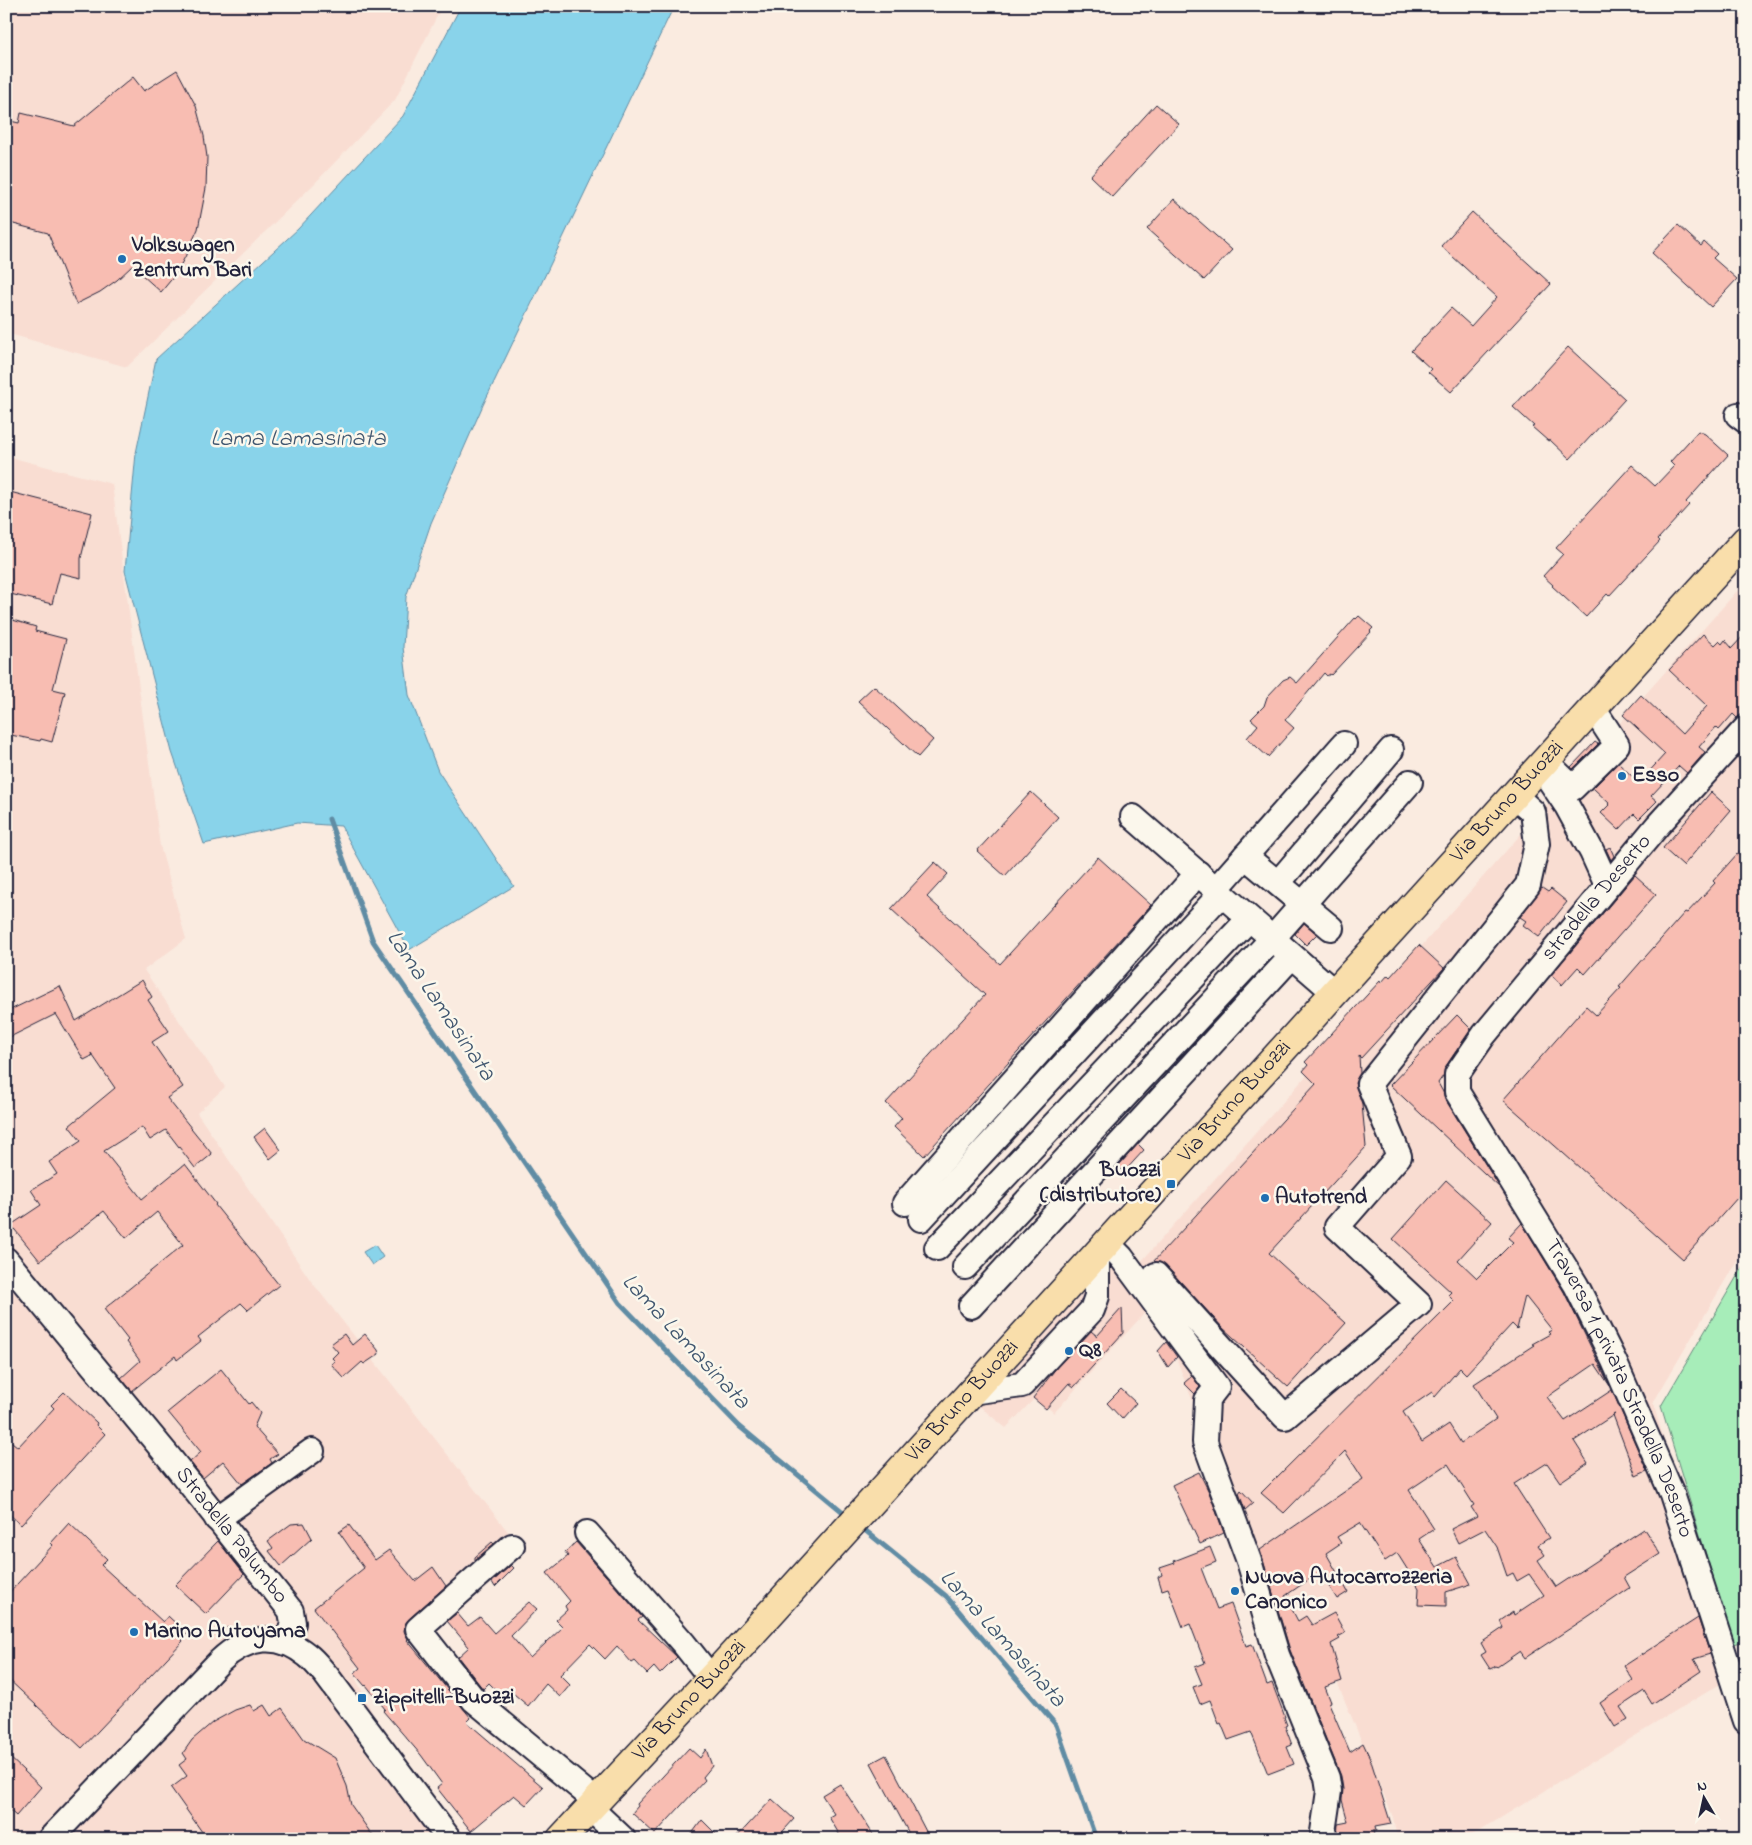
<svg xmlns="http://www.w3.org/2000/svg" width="1752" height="1845" font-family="'Indie Flower',sans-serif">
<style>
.built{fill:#f9ddd2}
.green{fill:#a7edb9;stroke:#64887a}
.water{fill:#89d3ea;stroke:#608ca4}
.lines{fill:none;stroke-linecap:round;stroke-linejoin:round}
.stream{stroke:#608ca4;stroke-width:5}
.building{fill:#f8bdb2;stroke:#22223b;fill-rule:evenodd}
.minor-casing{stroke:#22223b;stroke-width:28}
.major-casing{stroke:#22223b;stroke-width:31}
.path{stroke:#22223b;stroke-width:3;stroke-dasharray:1 4;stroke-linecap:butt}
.minor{stroke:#fbf7ec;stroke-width:24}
.major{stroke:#f9deab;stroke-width:28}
.poi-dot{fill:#1f6fb2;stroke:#fbf7ec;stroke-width:2}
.labels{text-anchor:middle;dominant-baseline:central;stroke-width:5;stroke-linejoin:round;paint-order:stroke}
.poi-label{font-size:22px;font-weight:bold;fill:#22223b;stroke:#fbf7ec;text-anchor:start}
.street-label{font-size:22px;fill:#22223b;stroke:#fbf7ec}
.water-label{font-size:24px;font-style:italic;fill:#415770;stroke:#fbf7ec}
</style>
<rect width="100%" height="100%" fill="#faebe0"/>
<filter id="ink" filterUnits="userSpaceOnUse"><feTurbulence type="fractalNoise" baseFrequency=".02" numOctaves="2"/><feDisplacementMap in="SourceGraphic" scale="10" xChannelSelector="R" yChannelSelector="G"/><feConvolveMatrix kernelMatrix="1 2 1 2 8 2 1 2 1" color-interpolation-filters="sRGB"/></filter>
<g filter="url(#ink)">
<g class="built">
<polygon points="6,6 442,6 395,100 314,184 127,367 6,333"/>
<polygon points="6,456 112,484 160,846 186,939 144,970 225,1087 197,1113 311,1281 513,1538 407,1623 352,1671 434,1839 6,1839"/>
<polygon points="1746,581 1746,1245 1653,1403 1735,1675 1466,1839 1397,1839 1393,1817 1335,1677 1239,1523 1140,1263"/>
<polygon points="1115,1258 1151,1306 1054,1413 1036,1397 1006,1428 979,1406"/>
</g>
<polygon class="green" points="1746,1261 1746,1641 1733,1644 1661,1406"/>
<g class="water">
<polygon points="461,6 674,6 483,405 431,523 406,597 403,647 409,695 438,771 514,886 409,950 341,826 297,823 204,844 172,752 125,571 136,453 156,359 298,229 403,116"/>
<polygon points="375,1245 383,1257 372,1265 363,1252"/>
</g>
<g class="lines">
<g class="stream">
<polyline points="329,819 373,941 620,1303 739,1426 849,1517"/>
<polyline points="861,1527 946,1596 1056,1725 1096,1839"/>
</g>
</g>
<g class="building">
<polygon points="177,70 196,106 204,136 207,157 206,188 198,229 185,257 175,275 161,292 132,266 117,280 100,292 76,304 48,233 6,222 6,120 19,123 21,113 74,126 133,77 144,91"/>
<polygon points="1156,104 1179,124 1112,197 1090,176"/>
<polygon points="1174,199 1232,250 1204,280 1147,229"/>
<polygon points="1472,212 1551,284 1451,392 1428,372 1431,369 1411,351 1451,308 1471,326 1497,297 1441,246"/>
<polygon points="1678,225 1701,246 1704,242 1717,254 1713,258 1737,279 1711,307 1652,253"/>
<polygon points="1568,347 1625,399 1570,459 1550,440 1548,441 1532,427 1534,426 1513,407"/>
<polygon points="1698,431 1705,434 1728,455 1686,502 1689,505 1658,539 1660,541 1609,596 1607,594 1586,617 1552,586 1553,585 1543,576 1563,554 1556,548 1632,465 1655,486 1674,466 1670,462"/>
<polygon points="6,491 92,513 81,558 81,578 60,573 52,604 6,593"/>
<polygon points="1359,616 1373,628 1370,631 1371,632 1331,675 1330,674 1327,676 1324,673 1285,720 1294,728 1268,757 1247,738 1258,725 1251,719 1264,706 1267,697 1283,680 1290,677 1297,683 1355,618 1356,619"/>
<polygon points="6,618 36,627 35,631 66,639 53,689 65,692 52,742 41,739 40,741 6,734"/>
<polygon points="1746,633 1746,710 1737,718 1733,714 1719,730 1716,727 1699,747 1705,752 1687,773 1679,766 1651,796 1657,801 1639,819 1634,814 1619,830 1601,813 1610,804 1593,788 1618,763 1634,778 1640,771 1645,776 1665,754 1623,715 1641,695 1682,734 1707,706 1669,670 1703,634 1715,645 1719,641 1722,644 1725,640 1732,648"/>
<polygon points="874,686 933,740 918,757 858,701"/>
<polygon points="1595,742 1598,744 1573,769 1571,767"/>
<polygon points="1031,792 1058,817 1005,876 977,851"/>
<polygon points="1711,792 1731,810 1683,866 1663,848"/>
<polygon points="1746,844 1746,1188 1683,1259 1503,1100 1586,1006 1596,1015 1621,988 1619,987 1646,956 1685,912 1687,913 1715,883 1713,881"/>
<polygon points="1610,847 1614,856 1611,860 1606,849"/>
<polygon points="1098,857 1151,905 924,1156 894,1127 902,1118 886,1103 985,995 891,909 935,862 948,874 927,897 1000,964"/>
<polygon points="1635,875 1656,894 1585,974 1578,967 1562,985 1551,975"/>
<polygon points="1542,888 1548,892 1551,889 1567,902 1539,937 1523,925 1526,921 1520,917"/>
<polygon points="1304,923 1317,934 1306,945 1295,934"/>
<polygon points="1419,945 1444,968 1361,1058 1359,1056 1360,1073 1355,1083 1362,1104 1366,1147 1269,1253 1346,1323 1288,1387 1223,1328 1166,1266 1160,1262 1153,1262 1316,1084 1303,1071 1308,1065 1305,1062 1380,981 1381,983 1388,975 1390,977"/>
<polygon points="142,980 152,997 148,1000 169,1031 152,1042 183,1087 167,1098 212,1154 195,1168 166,1130 150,1140 142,1127 104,1151 142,1199 185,1164 216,1204 215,1205 279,1285 248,1310 241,1303 198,1337 201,1341 177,1360 175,1356 132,1391 121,1378 140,1361 126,1342 128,1340 104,1309 183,1245 157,1212 126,1238 104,1211 40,1261 11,1225 41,1205 31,1190 57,1174 49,1162 81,1141 69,1126 115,1088 91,1053 92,1056 84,1060 56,1014 6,1039 6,1012 60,986 76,1021"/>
<polygon points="1457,1015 1471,1029 1446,1066 1443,1076 1438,1083 1443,1092 1445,1099 1500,1188 1390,1085"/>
<polygon points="265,1128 281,1150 270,1159 254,1137"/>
<polygon points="1138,1144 1144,1150 1124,1172 1118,1166"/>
<path d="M1446,1180L1492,1222L1458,1260L1477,1278L1513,1242L1508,1238L1522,1223L1564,1292L1610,1386L1595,1364L1547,1397L1565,1421L1612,1390L1647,1471L1636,1476L1613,1415L1615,1414L1574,1441L1588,1463L1560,1482L1547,1463L1514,1484L1549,1538L1538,1545L1545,1555L1538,1560L1556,1587L1644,1529L1660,1554L1624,1577L1630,1588L1586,1618L1525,1658L1520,1651L1497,1667L1496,1666L1490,1669L1481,1655L1486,1652L1481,1643L1503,1628L1500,1621L1513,1612L1514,1615L1544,1595L1529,1574L1517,1581L1513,1573L1507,1576L1497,1547L1485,1529L1458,1543L1451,1529L1477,1516L1471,1507L1474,1505L1448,1464L1409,1490L1434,1529L1419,1539L1437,1567L1456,1557L1471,1584L1446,1592V1606L1418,1605L1419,1588L1397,1553L1385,1561L1360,1523L1337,1537L1341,1543L1326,1553L1348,1592L1337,1599L1320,1572L1285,1596L1298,1621L1306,1616L1312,1625L1334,1613L1345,1633L1338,1637L1340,1639L1331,1644L1342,1681L1325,1687L1331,1702L1329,1703L1350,1752L1363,1743L1370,1758L1391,1824L1375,1827L1376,1831H1373L1375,1839H1337L1338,1824L1348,1822L1342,1800L1343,1789L1341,1776L1290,1650L1260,1550L1363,1479L1345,1451L1284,1513L1261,1493L1454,1301L1448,1295L1451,1292L1393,1239ZM1525,1296L1552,1330L1548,1332L1550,1334L1532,1344L1534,1345L1474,1384L1496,1419L1461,1443L1449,1424L1422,1442L1403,1412L1432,1392L1435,1397L1460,1368L1466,1374L1512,1324L1517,1329Z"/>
<polygon points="1122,1308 1123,1333 1074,1387 1069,1383 1046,1409 1033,1398 1057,1367 1091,1331 1097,1336"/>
<polygon points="344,1334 352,1345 365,1334 378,1350 379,1354 364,1364 362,1362 344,1378 331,1364 335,1361 332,1358 338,1352 331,1344"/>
<polygon points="1166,1342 1177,1357 1168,1367 1158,1351"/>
<polygon points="221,1369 249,1404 251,1402 260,1413 254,1427 278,1454 270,1459 272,1463 242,1484 223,1461 203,1478 190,1462 201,1452 168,1412"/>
<polygon points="1192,1376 1200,1387 1195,1394 1184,1383"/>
<polygon points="1121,1389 1136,1403 1122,1419 1107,1403"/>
<polygon points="64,1392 97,1423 96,1425 105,1434 21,1525 6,1511 6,1437 18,1447 54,1408 51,1405"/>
<polygon points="1199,1472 1209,1492 1224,1533 1200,1544 1172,1485"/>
<polygon points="1241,1490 1253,1503 1245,1510 1239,1493"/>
<polygon points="69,1523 107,1559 101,1565 163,1622 168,1616 187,1634 182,1640 183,1641 82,1748 6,1677 6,1596 53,1545 51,1543"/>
<polygon points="304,1523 312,1538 281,1566 269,1551 273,1548 268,1541 291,1524"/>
<polygon points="349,1525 375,1560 389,1550 415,1581 433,1567 446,1586 409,1619 405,1624 404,1631 408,1639 407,1640 471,1718 467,1722 543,1787 526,1805 514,1795 471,1831 437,1788 442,1784 421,1755 383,1711 385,1709 366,1685 365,1686 354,1673 360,1668 314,1608 364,1568 339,1532"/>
<polygon points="218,1541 244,1574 206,1614 175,1585"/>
<polygon points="492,1542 494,1544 475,1560 475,1557"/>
<polygon points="576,1542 642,1617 638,1620 677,1657 660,1674 654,1667 647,1674 635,1661 632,1663 617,1646 605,1659 590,1644 560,1675 570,1685 560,1697 546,1684 528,1706 507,1688 500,1694 489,1683 483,1689 458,1657 469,1647 447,1621 457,1613 468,1626 480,1617 494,1633 529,1602 537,1609 511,1636 530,1658 563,1627 556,1620 567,1610 565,1606 570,1601 547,1573 568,1556 565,1552"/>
<polygon points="1210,1547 1216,1562 1201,1568 1217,1609 1231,1604 1246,1646 1252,1644 1267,1685 1272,1683 1285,1717 1284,1717 1287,1725 1285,1726 1292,1745 1287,1747 1294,1764 1268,1774 1251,1732 1228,1740 1221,1723 1219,1724 1210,1700 1200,1704 1193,1687 1202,1684 1195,1667 1205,1663 1190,1624 1183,1627 1168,1588 1162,1590 1158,1577 1162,1575 1160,1568 1175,1563 1174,1561"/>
<polygon points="511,1565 514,1568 495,1587 492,1582"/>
<polygon points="1698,1618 1710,1654 1694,1659 1701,1671 1652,1704 1644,1691 1620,1707 1628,1719 1615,1727 1600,1703 1633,1680 1624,1666"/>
<polygon points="250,1705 254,1711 264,1705 271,1716 282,1708 304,1739 335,1758 347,1786 351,1805 375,1839 207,1839 171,1788 187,1776 179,1765 187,1759 183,1753 192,1740 213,1722 235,1710"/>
<polygon points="689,1748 700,1758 706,1749 712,1766 703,1777 705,1780 655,1834 632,1813 638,1806 637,1804"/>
<polygon points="6,1754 41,1787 16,1816 6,1807"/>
<polygon points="886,1755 930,1839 912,1839 871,1763"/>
<polygon points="840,1784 862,1817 876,1839 842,1839 829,1817 834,1814 822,1795"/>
<polygon points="772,1799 794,1819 776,1839 735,1839"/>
<polygon points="702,1820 721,1839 688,1839"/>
</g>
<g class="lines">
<g class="minor-casing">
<g id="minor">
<polyline points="1738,415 1746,421"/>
<path id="s1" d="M1746,728L1658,825L1484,1035L1457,1074V1092L1576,1285L1614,1361L1672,1494L1746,1721"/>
<polyline points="1545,761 1573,788 1617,745 1593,708"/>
<polyline points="1547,776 1567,806 1592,852 1607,885"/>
<polyline points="1133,817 1334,992"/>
<polyline points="1245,856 1331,928"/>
<polyline points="1278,883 1391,750"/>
<polyline points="1216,889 1344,744"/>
<polyline points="905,1203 1198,873"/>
<polyline points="921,1219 1221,894"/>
<polyline points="1107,1243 1121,1257 1217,1387 1207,1400 1205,1442 1249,1561 1277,1655 1327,1778 1329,1791 1323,1832 1324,1839"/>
<polyline points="937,1248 1249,919"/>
<path id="s2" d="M6,1260L168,1456L291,1611L293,1623L287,1643"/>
<polyline points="965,1267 1272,939 1410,782"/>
<polyline points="1156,1275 1285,1417 1419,1304 1337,1227 1399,1156 1369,1084 1528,885 1537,844 1533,812 1514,795"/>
<polyline points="971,1306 1292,956"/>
<polyline points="971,1392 1022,1385 1092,1310 1097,1296 1097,1254"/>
<polyline points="217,1519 312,1451"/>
<polyline points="587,1533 684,1644 711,1678"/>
<polyline points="512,1546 418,1629 474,1700 596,1801"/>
<polyline points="589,1807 623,1839"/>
<path d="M50,1839L220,1661C246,1636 278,1631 307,1655C314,1660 320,1668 326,1675L449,1839"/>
</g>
</g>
<g class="major-casing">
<g id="major">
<path id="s3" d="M561,1839L716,1673L1746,540"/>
</g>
</g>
<g class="path">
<polyline points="219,1634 223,1630 231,1627"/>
<polyline points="24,1839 31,1832"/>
</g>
<use href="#minor" class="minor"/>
<use href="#major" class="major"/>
</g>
</g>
<g class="poi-dot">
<circle cx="122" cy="259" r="5"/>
<circle cx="1622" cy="776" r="5"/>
<rect x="1166" y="1179" width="10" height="10" rx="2.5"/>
<circle cx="1265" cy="1198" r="5"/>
<circle cx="1069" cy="1351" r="5"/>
<circle cx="1235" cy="1591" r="5"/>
<circle cx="134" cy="1632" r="5"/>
<rect x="357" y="1693" width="10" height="10" rx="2.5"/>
</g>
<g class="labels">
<g class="poi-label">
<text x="132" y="246">Volkswagen<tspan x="132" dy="25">Zentrum Bari</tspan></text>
<text x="1632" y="776">Esso</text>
<text x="1161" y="1171" text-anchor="end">Buozzi<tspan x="1161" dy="25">(distributore)</tspan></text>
<text x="1275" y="1198">Autotrend</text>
<text x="1079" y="1351">Q8</text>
<text x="1245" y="1578">Nuova Autocarrozzeria<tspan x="1245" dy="25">Canonico</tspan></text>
<text x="144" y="1632">Marino Autoyama</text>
<text x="372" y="1698">Zippitelli-Buozzi</text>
</g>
<g class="street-label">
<text stroke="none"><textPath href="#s3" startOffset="1404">Via Bruno Buozzi</textPath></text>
<text transform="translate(1597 898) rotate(-50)">stradella Deserto</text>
<text stroke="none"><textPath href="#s3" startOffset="999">Via Bruno Buozzi</textPath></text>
<text stroke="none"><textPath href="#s1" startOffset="808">Traversa 1 privata Stradella Deserto</textPath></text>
<text stroke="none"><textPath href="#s3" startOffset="594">Via Bruno Buozzi</textPath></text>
<text stroke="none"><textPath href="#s2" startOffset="356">Stradella Palumbo</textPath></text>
<text stroke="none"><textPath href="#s3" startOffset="189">Via Bruno Buozzi</textPath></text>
</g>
<g class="water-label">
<text x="298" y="439">Lama Lamasinata</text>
<text transform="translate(440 1006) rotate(56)">Lama Lamasinata</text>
<text transform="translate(685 1342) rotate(47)">Lama Lamasinata</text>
<text transform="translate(1002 1639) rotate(48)">Lama Lamasinata</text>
</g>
</g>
<rect width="1752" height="1845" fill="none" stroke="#fbf7ec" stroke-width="25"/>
<rect x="12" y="12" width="1727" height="1820" fill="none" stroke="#22223b" stroke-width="2" filter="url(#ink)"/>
<g transform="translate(1704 1798) rotate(351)" stroke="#fbf7ec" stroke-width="4" paint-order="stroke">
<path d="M0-4L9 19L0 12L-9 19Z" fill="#22223b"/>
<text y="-8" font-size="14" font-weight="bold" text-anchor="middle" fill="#22223b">N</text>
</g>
</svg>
